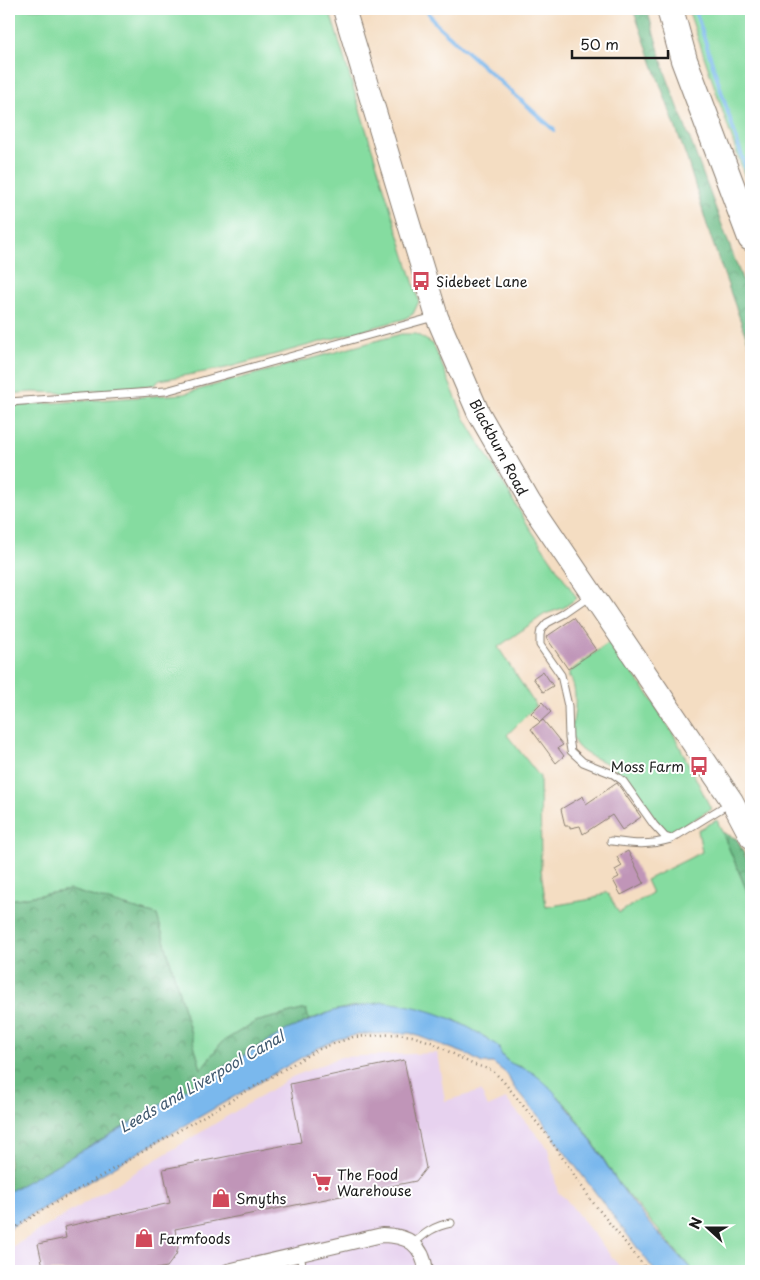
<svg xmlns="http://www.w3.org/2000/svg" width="760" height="1280" font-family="'Playpen Sans',sans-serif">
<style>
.built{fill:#e7d2ef}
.grass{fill:#85dca0;stroke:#507c5e}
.forest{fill:url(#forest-crowns);stroke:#446c51}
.water{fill:#7ab8ed;stroke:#4b6a84}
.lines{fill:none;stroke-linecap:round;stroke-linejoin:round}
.stream{stroke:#7ab8ed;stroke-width:4}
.building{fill:#c095b8}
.service-casing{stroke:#887c6f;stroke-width:9}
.minor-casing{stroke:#887c6f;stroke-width:16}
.primary-casing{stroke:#887c6f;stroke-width:24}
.motorway-casing{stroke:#887c6f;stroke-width:28}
.path{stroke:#887c6f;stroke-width:2.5;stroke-dasharray:1 4;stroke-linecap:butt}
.service{stroke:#fff;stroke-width:7}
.minor{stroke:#fff;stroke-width:14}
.primary{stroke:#fff;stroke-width:22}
.motorway{stroke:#fff;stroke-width:26}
.labels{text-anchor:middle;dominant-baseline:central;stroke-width:4;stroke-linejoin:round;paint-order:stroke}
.poi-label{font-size:14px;fill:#1c1c1c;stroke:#fff;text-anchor:start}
.street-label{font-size:14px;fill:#1c1c1c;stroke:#fff}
.water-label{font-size:15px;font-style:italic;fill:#425a70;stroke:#fff}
</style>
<defs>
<pattern id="forest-crowns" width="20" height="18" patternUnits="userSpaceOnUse" patternTransform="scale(1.25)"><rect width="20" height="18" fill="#6cbc86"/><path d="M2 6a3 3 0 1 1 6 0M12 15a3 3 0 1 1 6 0" fill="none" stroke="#58986d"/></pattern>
</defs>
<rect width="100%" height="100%" fill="#fff"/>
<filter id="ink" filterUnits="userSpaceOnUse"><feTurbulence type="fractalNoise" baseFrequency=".02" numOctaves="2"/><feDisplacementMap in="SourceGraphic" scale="10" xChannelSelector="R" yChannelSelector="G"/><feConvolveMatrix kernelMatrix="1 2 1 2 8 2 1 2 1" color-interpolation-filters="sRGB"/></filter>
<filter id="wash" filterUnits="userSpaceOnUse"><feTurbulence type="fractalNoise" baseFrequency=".0096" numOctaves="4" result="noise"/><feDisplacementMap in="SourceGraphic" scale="20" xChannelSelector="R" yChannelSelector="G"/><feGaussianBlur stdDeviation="1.12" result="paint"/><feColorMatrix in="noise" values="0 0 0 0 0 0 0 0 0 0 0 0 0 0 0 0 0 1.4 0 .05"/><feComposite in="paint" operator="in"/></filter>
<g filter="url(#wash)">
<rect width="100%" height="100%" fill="#f4ddc2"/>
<polygon class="built" points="437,1053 445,1101 481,1091 488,1107 506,1099 548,1148 558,1193 565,1198 623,1271 637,1269 639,1271 9,1271 9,1249 292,1077 341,1057"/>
<g class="grass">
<polygon points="9,9 329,9 419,301 413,314 404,319 226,368 160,380 154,385 70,393 33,392 9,394"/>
<polygon points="688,9 751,9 751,195"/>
<polygon points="401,334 416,334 433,344 464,417 529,527 577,598 563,608 545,614 498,647 536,706 507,735 540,777 541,870 546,907 592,899 607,892 619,913 652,893 646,880 702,852 698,830 717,820 751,901 751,1271 693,1271 619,1184 594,1144 570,1109 553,1091 522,1067 511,1064 500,1054 499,1047 485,1037 453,1019 355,1006 333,1011 309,1020 306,1009 255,1022 222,1042 201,1069 157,915 70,890 9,900 9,406 183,394"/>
<path d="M609,642L648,694L674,735L711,809L673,832L665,830L659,824C645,805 631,778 610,765C597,758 579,754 573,739C570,732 573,723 574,716C576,703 576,690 571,678H569V672Z"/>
</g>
<g class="forest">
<polygon points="633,9 647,9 665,72 751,303 751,350 710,235 687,159"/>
<polygon points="722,832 737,839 751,869 751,900"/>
<polygon points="70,890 157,915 201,1069 222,1042 255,1022 306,1009 309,1020 260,1045 110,1135 9,1192 9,900"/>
</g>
<path class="water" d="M383,1002C427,1006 464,1021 499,1047C502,1065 520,1065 533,1073C541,1079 549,1086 555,1093C581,1121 598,1153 619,1184C641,1215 667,1243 693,1271H655L560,1146L542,1120L513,1086L507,1074L493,1063H482L466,1054L410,1033L361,1034L338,1039L316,1049L9,1228V1192L10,1191L110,1135L287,1030L333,1011Z"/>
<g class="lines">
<g class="stream">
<polyline points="426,9 436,24 554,130"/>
<polyline points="695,9 751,185"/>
</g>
</g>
<g id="blocks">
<g class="building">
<polygon points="574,618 596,650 568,669 546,637"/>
<polygon points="543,671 553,686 543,692 533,678"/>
<polygon points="542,702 551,712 540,722 531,713"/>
<polygon points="543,720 563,745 558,748 564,756 556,763 531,729"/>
<polygon points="617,783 641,817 622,830 612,815 583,834 580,826 570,828 570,826 565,826 561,809 583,796 586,804"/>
<polygon points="628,851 644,883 621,895 613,880 619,877 615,870 622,866 617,857"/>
<polygon points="404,1060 426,1168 416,1181 175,1229 178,1248 176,1255 167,1267 146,1271 44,1271 38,1244 66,1238 64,1227 170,1203 163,1169 301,1142 290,1084"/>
</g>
</g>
</g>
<g filter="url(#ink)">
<use href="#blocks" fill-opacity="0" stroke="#887c6f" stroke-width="1"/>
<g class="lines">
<g class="service-casing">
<g id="service">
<polyline points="9,402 166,391 434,317"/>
<polyline points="590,596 564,614 547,623 541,630 540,635 540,645 561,675 568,706 569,738 571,751 583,762 613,774 623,781 654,825 665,837 671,839 730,803"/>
<path d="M611,841C634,844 648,846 671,839"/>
<path d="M413,1244C426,1232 435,1226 451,1223"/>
<polyline points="300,1254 303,1271"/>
</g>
</g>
<g class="minor-casing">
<path id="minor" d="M228,1271L382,1235C408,1235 423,1245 426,1271"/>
</g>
<g class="primary-casing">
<polyline id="primary" points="344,9 437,317 478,412 529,501 732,801 751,837"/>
</g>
<g class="motorway-casing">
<polyline id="motorway" points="670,9 684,60 751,238"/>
</g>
<polyline class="path" points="9,1232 36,1214 317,1050 353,1037 396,1034 412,1036 431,1042 472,1064 492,1070 503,1081 547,1135 591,1200 648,1271"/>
<use href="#service" class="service"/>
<use href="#minor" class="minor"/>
<use href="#primary" class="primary"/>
<use href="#motorway" class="motorway"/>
</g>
</g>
<defs>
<g id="bus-bare" transform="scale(1.5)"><path d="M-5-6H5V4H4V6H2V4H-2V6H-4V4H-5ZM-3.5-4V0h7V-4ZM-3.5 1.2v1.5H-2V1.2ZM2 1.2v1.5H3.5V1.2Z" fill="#d1495b" stroke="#fff" stroke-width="2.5" paint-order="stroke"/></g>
<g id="supermarket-bare" transform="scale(1.5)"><path d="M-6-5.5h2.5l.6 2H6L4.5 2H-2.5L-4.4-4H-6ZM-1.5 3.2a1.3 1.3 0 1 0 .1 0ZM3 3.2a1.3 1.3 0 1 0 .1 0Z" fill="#d1495b" stroke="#fff" stroke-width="2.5" paint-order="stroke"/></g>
<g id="shop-bare" transform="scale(1.5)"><path d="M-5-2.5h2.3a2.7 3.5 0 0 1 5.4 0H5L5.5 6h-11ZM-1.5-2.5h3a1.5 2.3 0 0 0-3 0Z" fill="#d1495b" stroke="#fff" stroke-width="2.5" paint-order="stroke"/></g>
</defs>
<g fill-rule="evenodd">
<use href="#bus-bare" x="421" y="281"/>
<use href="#bus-bare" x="699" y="766"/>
<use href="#supermarket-bare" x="322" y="1182"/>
<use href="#shop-bare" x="221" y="1198"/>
<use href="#shop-bare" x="144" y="1238"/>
</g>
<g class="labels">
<g class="poi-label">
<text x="436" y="281">Sidebeet Lane</text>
<text x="684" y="766" text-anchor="end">Moss Farm</text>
<text x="337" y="1174">The Food<tspan x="337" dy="16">Warehouse</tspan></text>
<text x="236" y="1198">Smyths</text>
<text x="159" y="1238">Farmfoods</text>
</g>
<g class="street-label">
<text transform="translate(499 447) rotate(62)">Blackburn Road</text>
</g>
<g class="water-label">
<text transform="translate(201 1081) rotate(-30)">Leeds and Liverpool Canal</text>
</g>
</g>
<rect width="760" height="1280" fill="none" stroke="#fff" stroke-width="30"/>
<g transform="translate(708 1228) rotate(291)" stroke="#ffffff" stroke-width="4" paint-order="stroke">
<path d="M0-4L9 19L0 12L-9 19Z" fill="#1c1c1c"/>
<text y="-8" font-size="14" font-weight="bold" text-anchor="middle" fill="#1c1c1c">N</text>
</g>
<path d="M572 50v8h96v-8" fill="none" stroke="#1c1c1c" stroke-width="2.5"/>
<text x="580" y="50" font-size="15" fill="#1c1c1c" stroke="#ffffff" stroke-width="4" paint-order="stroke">50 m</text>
</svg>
